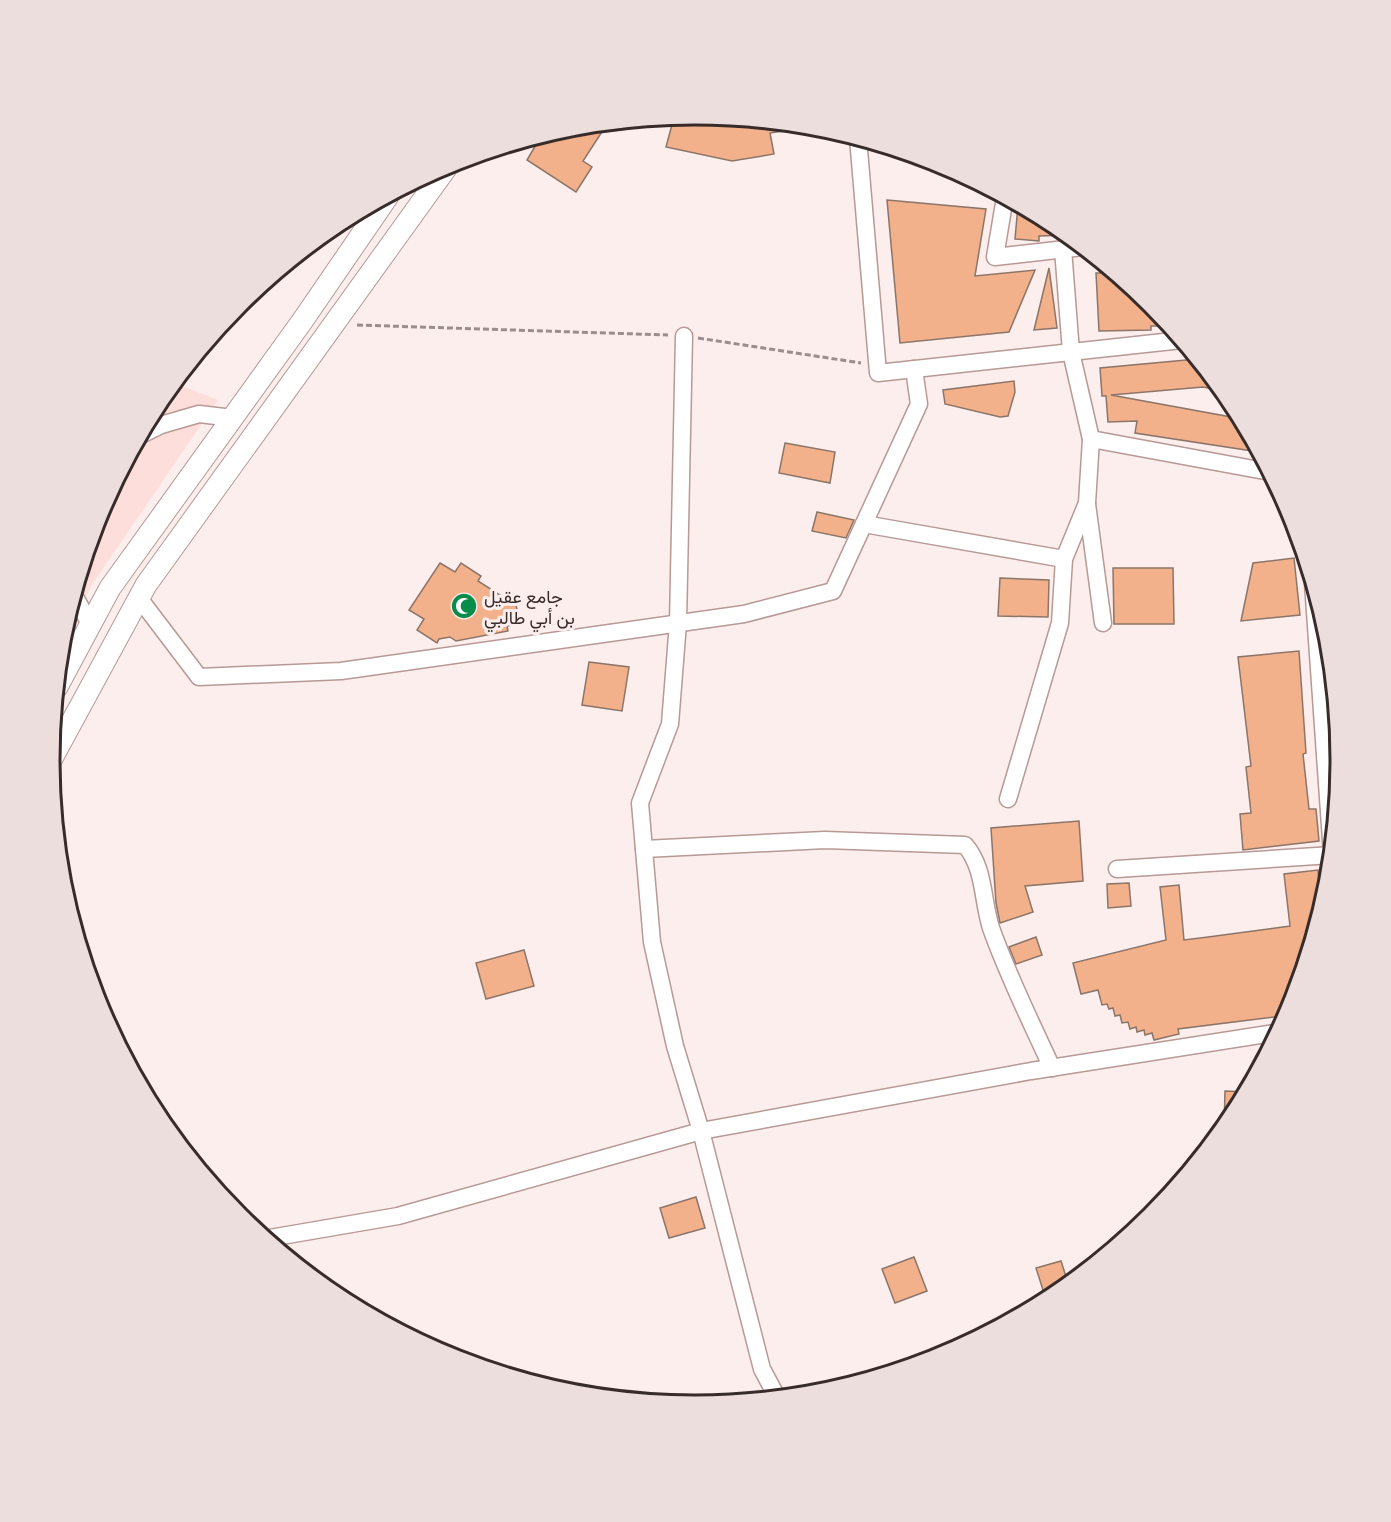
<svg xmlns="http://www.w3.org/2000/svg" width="1391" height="1522" font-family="'Source Serif 4',Vazirmatn,serif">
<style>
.built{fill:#fededa}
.building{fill:#f3b18b;stroke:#8c7568;stroke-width:1.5}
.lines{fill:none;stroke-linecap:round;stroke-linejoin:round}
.minor-casing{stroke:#b79996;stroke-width:19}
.major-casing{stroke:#b79996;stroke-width:23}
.path{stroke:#9a8d8c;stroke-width:3;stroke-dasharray:6 3;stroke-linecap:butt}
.minor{stroke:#fff;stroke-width:16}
.major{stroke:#fff;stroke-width:21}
.labels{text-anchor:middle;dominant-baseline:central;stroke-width:6;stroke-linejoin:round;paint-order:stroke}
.poi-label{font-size:18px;fill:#382c2b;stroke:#fbeeed;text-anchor:start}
.rim{fill:none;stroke:#382c2b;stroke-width:3}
</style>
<rect width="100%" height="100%" fill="#fbeeed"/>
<polygon class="built" points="174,383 218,400 93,583 61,643 99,513 159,402"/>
<g class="building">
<polygon points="696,115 795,125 795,129 770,133 774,154 732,161 666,147 674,117"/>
<polygon points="607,124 583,161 592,167 576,192 527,160 541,136 570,127"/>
<polygon points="887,200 986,209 975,276 1035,270 1009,332 900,343"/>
<polygon points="1018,205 1055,224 1068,235 1039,236 1039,241 1015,239"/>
<polygon points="1049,268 1057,328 1034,330"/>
<polygon points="1096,273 1114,273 1152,304 1170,326 1151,326 1151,330 1099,331"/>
<polygon points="1197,359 1223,391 1203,387 1111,395 1242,419 1259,452 1135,433 1137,421 1108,422 1106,396 1102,396 1100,368"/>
<polygon points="1014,381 1015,392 1008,416 1000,417 945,404 943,390"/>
<polygon points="785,443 835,452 830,483 779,473"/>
<polygon points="817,512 854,520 846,538 812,531"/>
<polygon points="1294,558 1300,615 1241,621 1253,563"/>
<polygon points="440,563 455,572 461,563 481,576 478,581 509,601 515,600 520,624 507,626 508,631 456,641 450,637 439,639 437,643 417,630 424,619 409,610"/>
<polygon points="1113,568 1173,568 1174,624 1114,624"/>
<polygon points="1000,578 1049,580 1048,617 998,616"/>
<polygon points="1299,651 1306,753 1303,754 1309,809 1316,809 1319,841 1243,850 1240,814 1251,813 1246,767 1251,766 1238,657"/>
<polygon points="589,662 629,667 622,711 582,705"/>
<polygon points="1079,821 1083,881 1025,886 1033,912 1000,923 996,903 991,828"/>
<polygon points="1318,870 1322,910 1289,1015 1178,1029 1179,1034 1154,1040 1152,1033 1145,1035 1144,1030 1137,1032 1136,1027 1130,1029 1128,1022 1122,1023 1120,1015 1115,1016 1113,1008 1109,1009 1107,1004 1102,1005 1098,990 1081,994 1073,963 1166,940 1160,887 1179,885 1184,940 1208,937 1290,926 1284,874"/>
<polygon points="1129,883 1131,906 1108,908 1107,884"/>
<polygon points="1036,937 1042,955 1016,964 1009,947"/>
<polygon points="524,950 534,986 486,999 476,963"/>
<polygon points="1225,1091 1248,1092 1224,1130"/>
<polygon points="696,1197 705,1228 669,1238 660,1208"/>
<polygon points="914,1257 927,1291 895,1303 882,1269"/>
<polygon points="1061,1261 1069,1286 1044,1293 1036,1268"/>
</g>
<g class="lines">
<g class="minor-casing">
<g id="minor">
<polyline points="858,138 878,373 1182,340"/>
<polyline points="1005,197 995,257 1083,247"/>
<polyline points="684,336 678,623 670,724 640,803 652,942 675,1046 701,1131 762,1369 778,1399"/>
<polyline points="141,435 161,425 199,414 233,418"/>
<polyline points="1091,439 1270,472"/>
<polyline points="1087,504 1103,623"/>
<polyline points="864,524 1064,559"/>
<polyline points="1313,583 1332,855"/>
<polyline points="74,595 91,626"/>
<polyline points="139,598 199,677 341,671 744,614 833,591 919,404 914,369"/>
<polyline points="1008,799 1060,623 1064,559 1087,503 1091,439 1071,352 1063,249"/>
<path d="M644,849L825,840L965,845C985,868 982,900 991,928C1008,976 1031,1022 1052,1068"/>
<polyline points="1117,869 1332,855"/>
<polyline points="264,1239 398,1216 701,1131 1031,1071 1280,1032"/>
<polyline points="816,1395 853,1385"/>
</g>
</g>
<g class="major-casing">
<g id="major">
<polyline points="57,687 110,588 303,320 388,196"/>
<polyline points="50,762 146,585 449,164"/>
</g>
</g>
<g class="path">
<polyline points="357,325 668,335"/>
<polyline points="698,338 861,363"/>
</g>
<use href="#minor" class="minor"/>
<use href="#major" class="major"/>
</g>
<defs>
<g id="mosque-disc" transform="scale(1.35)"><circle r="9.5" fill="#078d49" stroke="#fbeeed"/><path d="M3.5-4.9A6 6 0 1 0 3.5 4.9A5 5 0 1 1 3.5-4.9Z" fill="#fff"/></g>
</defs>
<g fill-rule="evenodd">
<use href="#mosque-disc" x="464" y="606"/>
</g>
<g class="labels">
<g class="poi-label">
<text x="484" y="596">جامع عقيل<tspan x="484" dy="21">بن أبي طالبي</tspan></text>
</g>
</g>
<path d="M0 0H1391V1522H0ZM60 760a635 635 0 1 1 1270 0a635 635 0 1 1-1270 0Z" fill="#ebdedd" fill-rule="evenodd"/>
<path class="rim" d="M60 760a635 635 0 1 1 1270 0a635 635 0 1 1-1270 0Z"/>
</svg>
